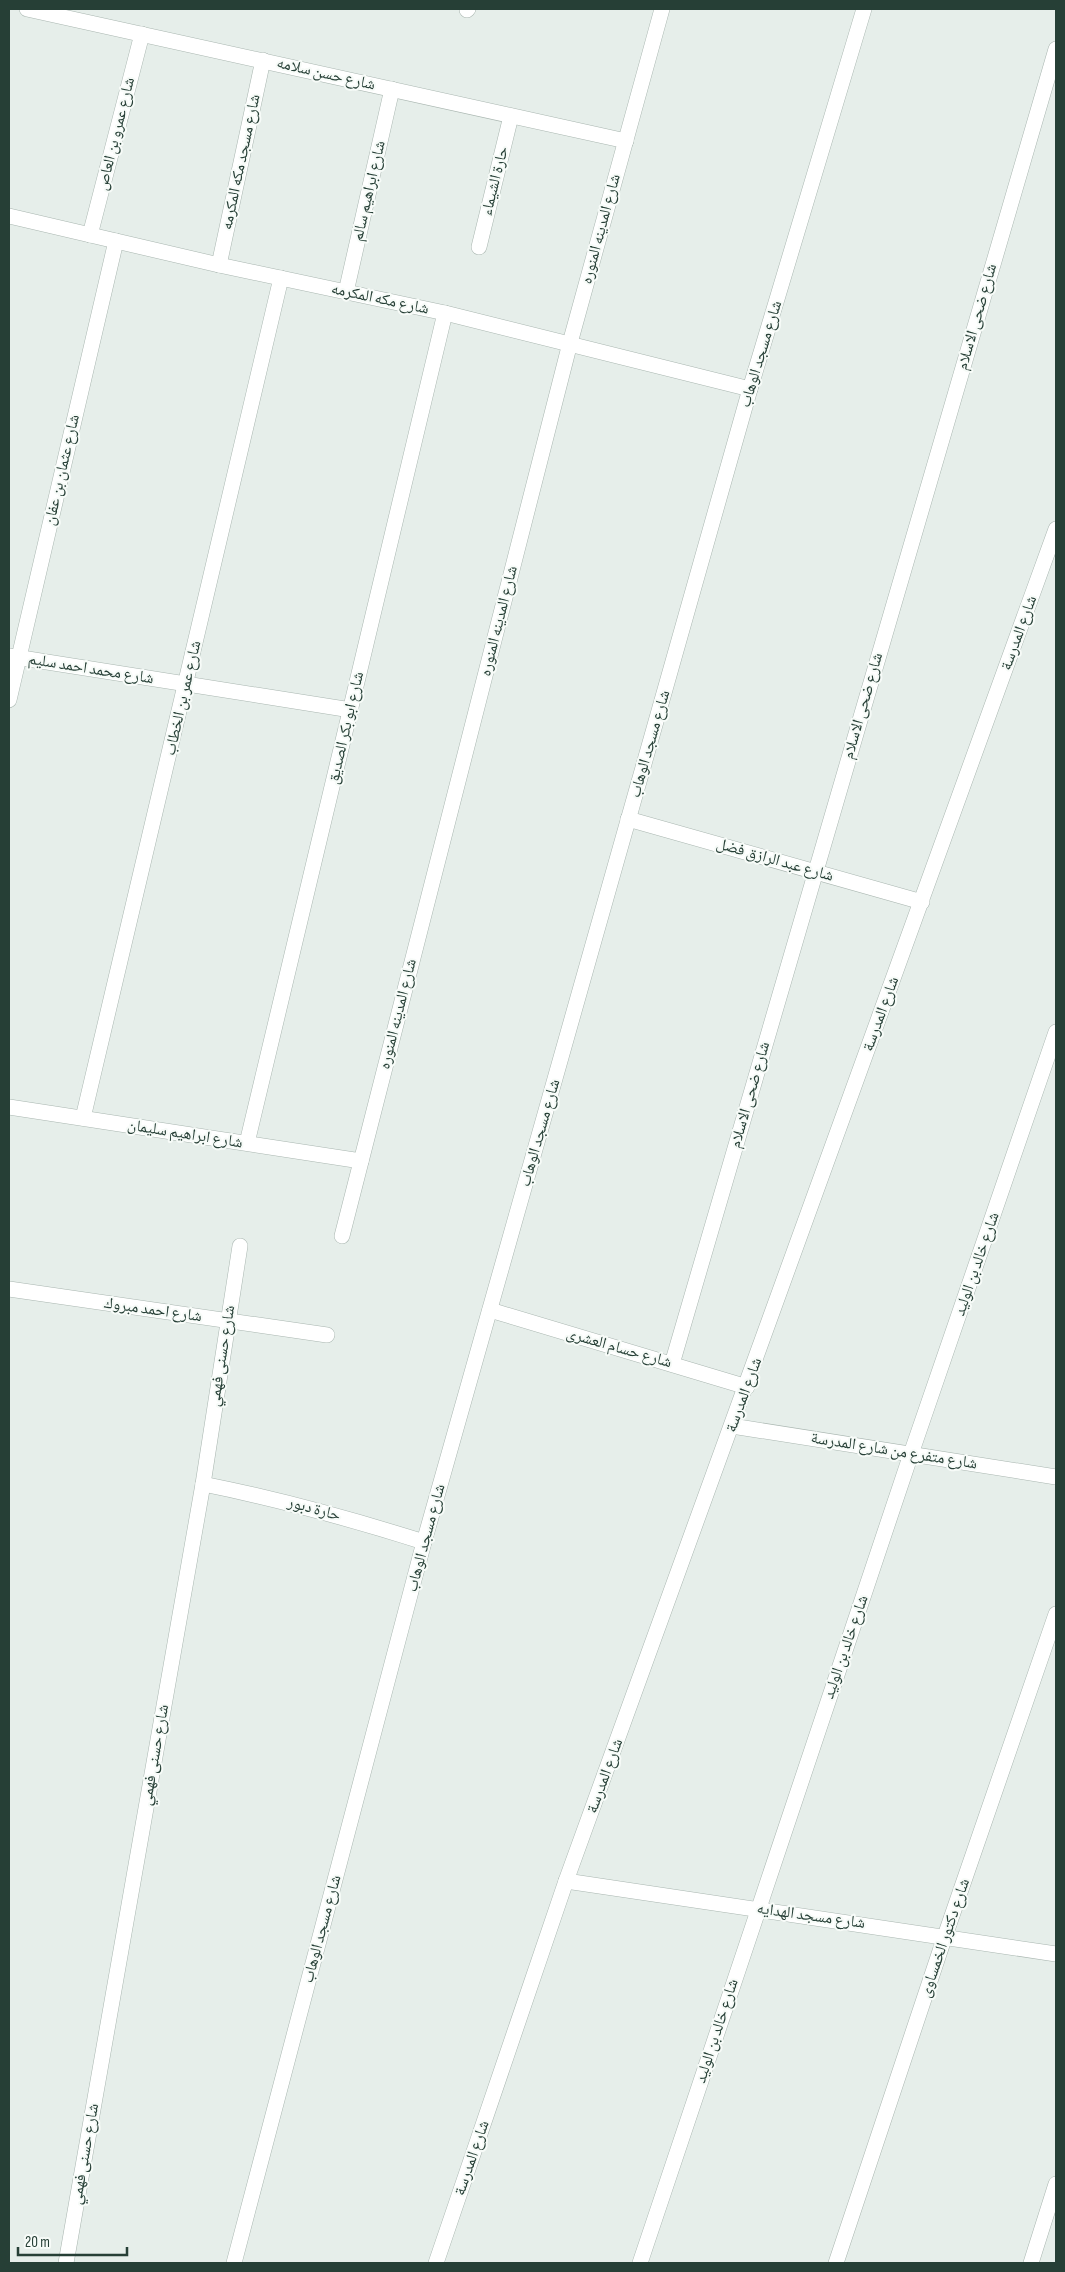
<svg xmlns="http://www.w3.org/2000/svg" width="1065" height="2272" font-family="'Sofia Sans Condensed','Noto Naskh Arabic',sans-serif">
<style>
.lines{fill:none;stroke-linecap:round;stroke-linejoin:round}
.minor-casing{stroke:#a9b6b0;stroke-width:16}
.minor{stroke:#fff;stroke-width:15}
.labels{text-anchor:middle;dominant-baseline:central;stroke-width:4;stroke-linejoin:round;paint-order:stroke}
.street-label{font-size:16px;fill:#263f36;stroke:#f7fbf8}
</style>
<rect width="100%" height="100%" fill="#e6eeea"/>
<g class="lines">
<g class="minor-casing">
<g id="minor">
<polyline points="27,9 626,141"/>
<polyline points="467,10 468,9"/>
<polyline points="9,216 219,265 445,313 750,389"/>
<polyline points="90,235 142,34"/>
<polyline points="479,247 511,116"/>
<polyline points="219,265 263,60"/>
<polyline points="346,292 392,89"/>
<polyline points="9,656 351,710"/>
<polyline points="9,700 116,241"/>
<polyline points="628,819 922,902"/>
<polyline points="9,1107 361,1161"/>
<polyline points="83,1118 281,278"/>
<polyline points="247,1143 445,313"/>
<polyline points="342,1236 570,343 662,9"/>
<polyline points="9,1289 327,1335"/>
<polyline points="490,1310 747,1387"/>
<polyline points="672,1364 1056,49"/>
<polyline points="732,1426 1056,1477"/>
<path d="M203,1484C278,1499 351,1519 424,1542"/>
<polyline points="566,1881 1056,1954"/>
<polyline points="66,2263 203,1484 240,1246"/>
<polyline points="234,2263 424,1542 750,389 864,9"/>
<polyline points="436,2263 566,1881 1056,529"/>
<polyline points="640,2263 911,1454 1056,1032"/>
<polyline points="836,2263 945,1936 1056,1614"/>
<polyline points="1031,2263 1056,2184"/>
</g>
</g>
<use href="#minor" class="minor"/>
</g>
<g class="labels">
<g class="street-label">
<text transform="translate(326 74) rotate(13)">شارع حسن سلامه</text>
<text transform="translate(116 134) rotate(-76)">شارع عمرو بن العاص</text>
<text transform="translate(241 162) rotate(-78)">شارع مسجد مكه المكرمه</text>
<text transform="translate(495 181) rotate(-76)">حارة الشيماء</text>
<text transform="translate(369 191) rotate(-77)">شارع ابراهيم سالم</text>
<text transform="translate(601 229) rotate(-75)">شارع المدينه المنوره</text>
<text transform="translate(380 299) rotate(12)">شارع مكه المكرمه</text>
<text transform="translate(977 317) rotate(-74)">شارع ضحى الاسلام</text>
<text transform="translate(761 354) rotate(-73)">شارع مسجد الوهاب</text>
<text transform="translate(62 470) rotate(-77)">شارع عثمان بن عفان</text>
<text transform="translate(499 621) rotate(-76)">شارع المدينه المنوره</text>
<text transform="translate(1019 633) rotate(-70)">شارع المدرسة</text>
<text transform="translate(91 669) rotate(9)">شارع محمد احمد سليم</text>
<text transform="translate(183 698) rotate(-77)">شارع عمر بن الخطاب</text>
<text transform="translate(863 706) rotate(-74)">شارع ضحى الاسلام</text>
<text transform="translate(346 728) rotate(-77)">شارع ابو بكر الصديق</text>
<text transform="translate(650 744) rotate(-74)">شارع مسجد الوهاب</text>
<text transform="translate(775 860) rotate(16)">شارع عبد الرازق فضل</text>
<text transform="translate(398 1014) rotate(-76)">شارع المدينه المنوره</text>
<text transform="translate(881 1014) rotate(-70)">شارع المدرسة</text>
<text transform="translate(750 1095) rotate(-74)">شارع ضحى الاسلام</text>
<text transform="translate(540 1133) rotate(-74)">شارع مسجد الوهاب</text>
<text transform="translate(185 1134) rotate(9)">شارع ابراهيم سليمان</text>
<text transform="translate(977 1264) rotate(-71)">شارع خالد بن الوليد</text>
<text transform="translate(153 1310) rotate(8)">شارع احمد مبروك</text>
<text transform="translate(619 1348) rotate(16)">شارع حسام العشرى</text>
<text transform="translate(222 1356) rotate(-81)">شارع حسنى فهمي</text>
<text transform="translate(744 1395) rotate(-70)">شارع المدرسة</text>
<text transform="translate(894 1451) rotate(9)">شارع متفرع من شارع المدرسة</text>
<text transform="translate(314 1509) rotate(15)">حارة دبور</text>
<text transform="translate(426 1538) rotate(-75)">شارع مسجد الوهاب</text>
<text transform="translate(846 1647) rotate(-71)">شارع خالد بن الوليد</text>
<text transform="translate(155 1755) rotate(-80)">شارع حسنى فهمي</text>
<text transform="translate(605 1776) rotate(-70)">شارع المدرسة</text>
<text transform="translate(811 1916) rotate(8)">شارع مسجد الهدايه</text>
<text transform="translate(322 1929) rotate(-75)">شارع مسجد الوهاب</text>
<text transform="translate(945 1938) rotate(-71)">شارع دكتور الخمساوى</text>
<text transform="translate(717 2031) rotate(-72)">شارع خالد بن الوليد</text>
<text transform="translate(85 2154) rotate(-80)">شارع حسنى فهمي</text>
<text transform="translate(472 2158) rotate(-71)">شارع المدرسة</text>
</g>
</g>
<rect width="1065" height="2272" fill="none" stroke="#263f36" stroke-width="20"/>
<path d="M18 2247v8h109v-8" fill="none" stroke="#263f36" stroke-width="2.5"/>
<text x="25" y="2247" font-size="15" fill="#263f36" stroke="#f7fbf8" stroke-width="4" paint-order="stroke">20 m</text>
</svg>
